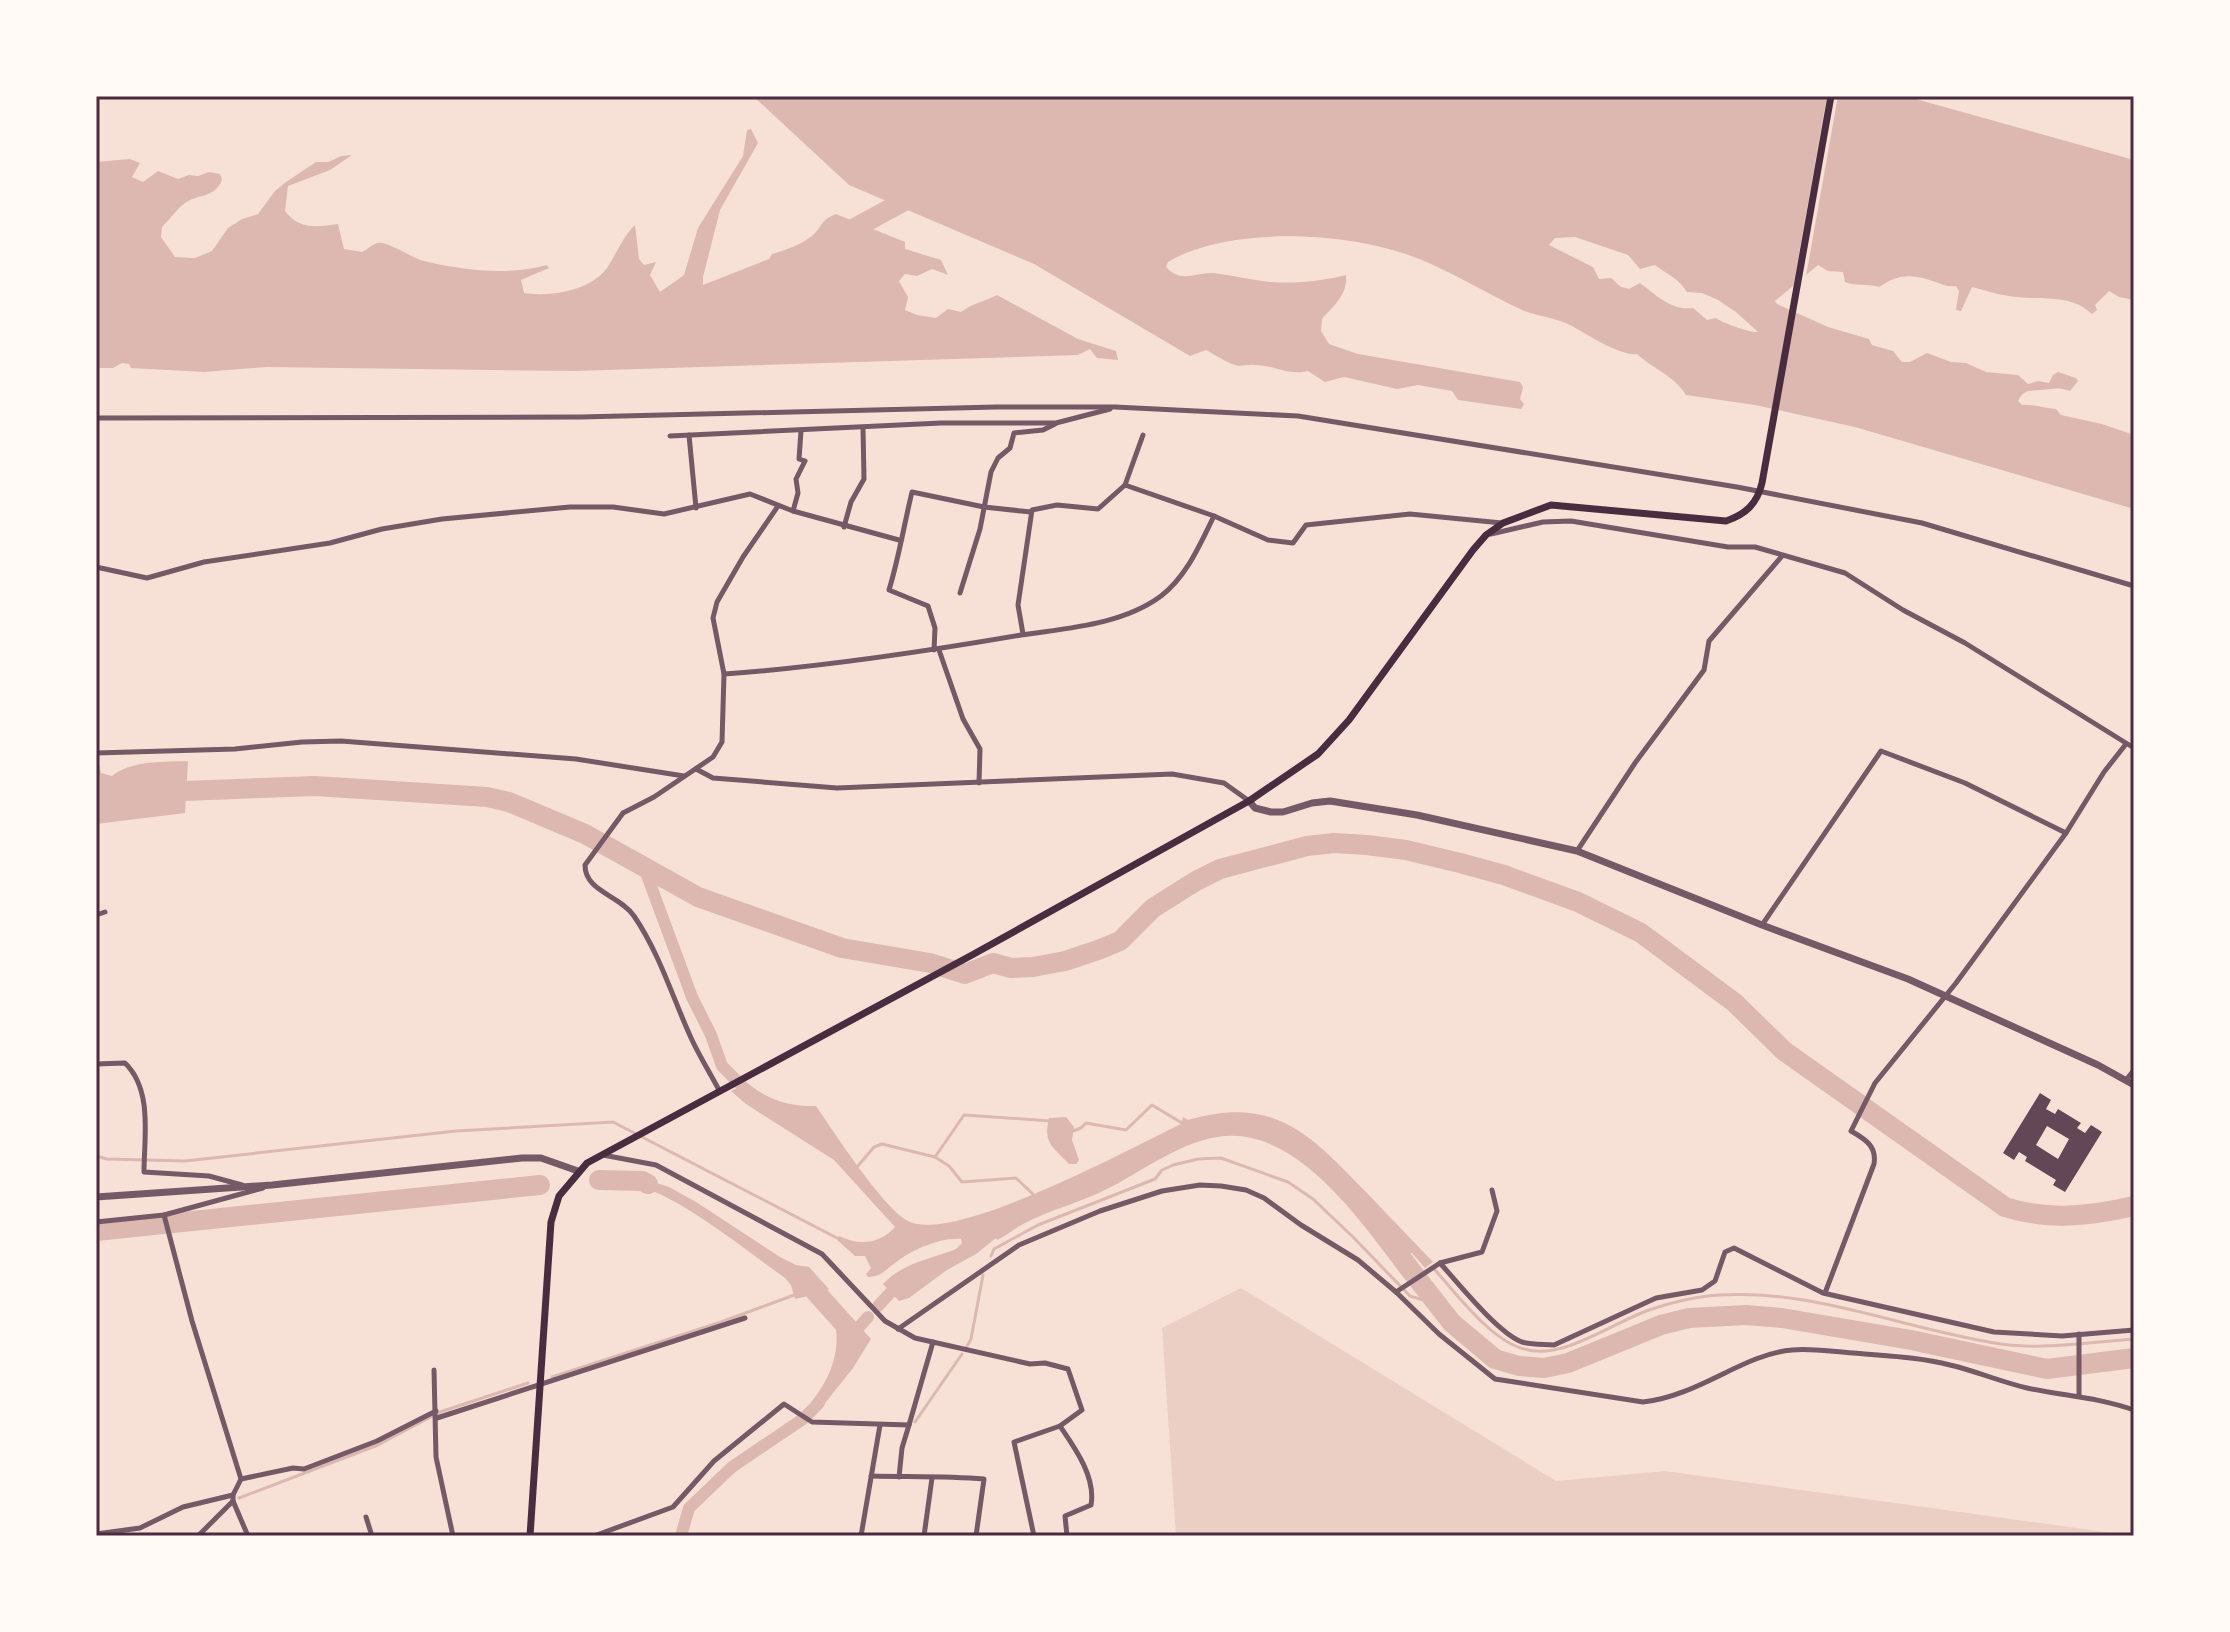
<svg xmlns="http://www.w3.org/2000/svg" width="2230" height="1632" font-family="'Source Sans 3',sans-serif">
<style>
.green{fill:#ebcfc5}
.water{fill:#dcb8b0;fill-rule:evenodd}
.pier{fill:#f7e1d7}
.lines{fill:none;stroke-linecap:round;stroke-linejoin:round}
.stream{stroke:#dcb8b0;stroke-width:3}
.canal{stroke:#dcb8b0;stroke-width:12}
.river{stroke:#dcb8b0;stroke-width:20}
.building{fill:#644757;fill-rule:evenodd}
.minor{stroke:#755966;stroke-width:5}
.tertiary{stroke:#755966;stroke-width:7}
.secondary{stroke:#4a2c40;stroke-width:7}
.neatline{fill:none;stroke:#4a2c40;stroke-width:3}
</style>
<rect width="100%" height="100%" fill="#f7e1d7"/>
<polygon class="green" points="1241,1288 1556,1481 1665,1471 2134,1536 1176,1536 1162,1328"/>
<g class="water">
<path d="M753,96H1905L2134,160V300L2119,297L2109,291L2095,305L2097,310L2092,314C2071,294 2044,300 2017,297C2003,296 1987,291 1972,287L1961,311L1956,310L1959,291L1956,286C1947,287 1944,285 1936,282C1914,274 1899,273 1879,287C1867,283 1857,287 1845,282L1843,272L1828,271L1818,265L1775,301L1777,304L1828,327L1869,339L1872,345L1893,351L1902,362H1910L1927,353L1951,362L1966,363L1986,372L2018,375L2028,384L2038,381L2049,383L2053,375L2058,372L2076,378L2078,381L2070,391C2057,387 2053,389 2041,390C2029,391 2024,389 2018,401L2022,405C2032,404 2044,408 2056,409L2061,415L2102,424L2134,435V509L1855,427L1755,405L1686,395C1675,376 1653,369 1637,354C1620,356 1588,335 1572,326C1556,317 1536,317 1520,309C1483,292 1438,263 1399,252C1336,232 1226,227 1168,262L1166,267C1181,284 1197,272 1213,273C1232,275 1251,280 1270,282C1296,284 1322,281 1346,275C1348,294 1334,306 1322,319L1321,331L1329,344L1358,354L1520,382L1523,387L1520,399L1524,404L1521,409L1458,400L1452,391L1418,385L1397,389L1344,377L1325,382L1308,371C1288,376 1274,365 1254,365C1248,364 1240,367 1235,365C1226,362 1215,355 1206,350L1190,356L1034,264L849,185ZM1575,237L1628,255L1640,269L1655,265C1667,274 1679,279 1687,292L1702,293L1718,300L1736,312L1758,332C1751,333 1722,323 1716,318L1707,320L1693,308C1671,311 1655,294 1640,283L1629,289L1621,287L1611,278L1599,279L1593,267L1549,245L1555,238Z"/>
<path d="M751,129L758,143L720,210L703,277V285L769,259L772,254C786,250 801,245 813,235C824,225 819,221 836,214L905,242V249L941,260L948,275L932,269L917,276L905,274L899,281L908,297L905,310L917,315L936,318L948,309L961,312C975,302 984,302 997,295L1078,339L1116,351L1118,360L1097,358L1090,349L1078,355L575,371L267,367L204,372L131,368L129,364L122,363L113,368H96V162L130,159L140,163L132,177L143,182L158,171L178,179L189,175L198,176L209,172L220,174L222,180C215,198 198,194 185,203C177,209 169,220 162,227L161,237L175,257L195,258L212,251L228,228L242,219L258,214L275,191L286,182L316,162H328L341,156L352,155L330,170L288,186L285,211C299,230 317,227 338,224L344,249L362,252C366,250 373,244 378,243C387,241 412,258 424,261C461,270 509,276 547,265L549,268L521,280L524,293C551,297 590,291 607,268C617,253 622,238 635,225L639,259L644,265L656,262L650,275L660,292L684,275L698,228L743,156L747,130Z"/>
<path d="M188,761L185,813L96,824V764H99L101,773L112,776C132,760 163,762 188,761Z"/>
<path d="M747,1083C771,1101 786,1106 816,1106C834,1132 883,1208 908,1221C953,1245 1133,1147 1181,1124L1183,1117L1188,1120C1273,1095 1309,1133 1364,1190C1387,1214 1410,1238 1433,1262L1425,1268L1412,1253L1409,1254V1260L1420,1272L1406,1280C1362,1225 1298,1124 1217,1137C1180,1143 1145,1169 1113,1186C1084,1202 1051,1209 1023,1224C1014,1229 1006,1236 997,1240L996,1238L976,1254L947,1270L909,1298L899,1301L883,1284C902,1263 931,1259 956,1249L962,1243L961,1239C941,1237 911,1250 895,1263C884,1271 882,1276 868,1277L866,1274L871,1268L865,1256H855L837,1240L839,1236C859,1246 880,1244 895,1227L834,1160L746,1104L731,1091Z"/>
<path d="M1066,1117L1074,1127L1072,1140L1079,1160L1076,1164H1069C1052,1146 1043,1143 1049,1118Z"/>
<path d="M631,1175L669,1187L696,1202L780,1257L796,1265L809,1267L829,1289L818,1299L808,1296L795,1299L791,1285L785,1278C754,1256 676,1194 642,1188C636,1187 629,1189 623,1189L625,1176Z"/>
<path d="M847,1313L871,1339L853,1368L814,1417L803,1412C826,1386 842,1357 835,1322Z"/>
</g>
<polygon class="pier" points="1827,96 1838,96 1805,282 1792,293"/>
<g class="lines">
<g class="stream">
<polyline points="1073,1131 1081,1128 1086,1123 1126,1130 1152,1105 1182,1123"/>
<polyline points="96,1156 107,1159 185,1161 456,1131 613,1122 839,1239"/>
<polyline points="935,1157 949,1166 962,1182 1016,1178 1036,1197"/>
<polyline points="857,1167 874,1147 882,1144 935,1157 964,1115 1051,1121"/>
<polyline points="991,1256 994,1249 1038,1225 1155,1179 1162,1170 1173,1165 1198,1159 1221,1158 1288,1182 1313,1199 1353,1237 1410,1296 1437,1304"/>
<path d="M1434,1269C1457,1294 1490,1340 1524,1349C1562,1361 1612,1323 1649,1310C1670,1303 1698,1296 1720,1295C1816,1289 1906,1330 2001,1344C2044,1350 2090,1342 2134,1339"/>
<polyline points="967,1346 971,1339 983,1275"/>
<polyline points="552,1377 721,1322 797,1294"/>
<polyline points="915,1422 962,1354"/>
<polyline points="239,1498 378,1445 440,1412 528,1383"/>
</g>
<g class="canal">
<polyline points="645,870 692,997 711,1035 722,1066 752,1096"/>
<polyline points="878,1306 891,1292 905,1284"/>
<polyline points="855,1340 859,1327 868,1317"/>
<polyline points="681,1536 689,1508 732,1467 803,1419 819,1403"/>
</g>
<g class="river">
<polyline points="840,236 921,192"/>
<path d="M158,792L315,786L487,797L509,802L585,834L698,897L842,948L930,963L965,974L993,963L1011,968L1033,967L1065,961L1098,950L1120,941L1153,908L1196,881L1220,869L1307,846L1334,843L1367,845L1406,850L1460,863L1504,875L1578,902L1641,933L1735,1003L1784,1051L2005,1207C2049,1221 2090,1216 2134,1206"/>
<polyline points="599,1180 642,1181 648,1184"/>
<polyline points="96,1231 540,1185"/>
<polyline points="1402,1259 1452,1323 1495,1359 1519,1366 1544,1368 1568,1363 1661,1325 1689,1318 1746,1315 1782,1318 1911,1340 2047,1369 2134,1358"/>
<polyline points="800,1280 812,1288 856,1337"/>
</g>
</g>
<path class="building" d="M2040,1093L2051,1100L2046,1109L2055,1114L2058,1109L2081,1123L2077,1128L2085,1133L2091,1125L2102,1132L2065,1192L2053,1185L2056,1180L2025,1161L2027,1157L2019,1152L2014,1160L2003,1153ZM2047,1126L2069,1139L2058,1159L2036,1145Z"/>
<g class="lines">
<g class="minor">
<polyline points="96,418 581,417 996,407 1115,407 1298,416 1737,487 1922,523 2134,586"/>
<polyline points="689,435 696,508"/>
<polyline points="670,436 941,423 1056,423 1110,409"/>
<polyline points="1125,485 1214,516 1268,540 1293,543 1306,525 1410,514 1502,523"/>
<polyline points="793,511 798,493 796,479 805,461 799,459 801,431"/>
<polyline points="844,527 851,502 864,479 863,428"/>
<polyline points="1491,534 1543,522 1571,521 1728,547 1755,547 1845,573 1903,610 1965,643 2134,748"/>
<polyline points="96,567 147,578 204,562 330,543 382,529 442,519 570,507 613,507 664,514 750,494 793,511 899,540"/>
<polyline points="960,593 980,529 991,472 998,458 1010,448 1014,433 1043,430 1055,424"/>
<polyline points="1023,634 1018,605 1032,510 1057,505 1098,509 1125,485 1143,435"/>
<path d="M934,650L935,628L928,606L889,590C899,557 904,525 912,492L984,507L1031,512"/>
<polyline points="939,650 963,719 980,749 979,783"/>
<path d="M724,674C824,667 922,652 1021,635C1067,628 1122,625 1161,596C1187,576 1200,544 1214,516"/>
<polyline points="96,753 235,749 302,742 341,741 576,759 684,776"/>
<polyline points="696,769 713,778 837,788 1172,774 1224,783 1249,801"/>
<polyline points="1577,851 1635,763 1704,670 1709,641 1782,556"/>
<polyline points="96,915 105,912"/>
<polyline points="1762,925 1881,751 1965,783 2066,833"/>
<path d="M96,1064L125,1063C153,1090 144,1138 144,1172L209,1176L242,1185"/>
<polyline points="2126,1080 2134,1070"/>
<path d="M719,1090C710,1073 700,1057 692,1040C673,999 660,954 634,916C620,895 585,892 585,865L623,813L654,797L713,757L722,742L724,674L713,618L717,602L743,557L778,506"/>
<path d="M603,1155L656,1165L822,1254L885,1321L915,1338L1030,1364L1045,1363L1068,1369L1082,1410L1060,1426C1075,1448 1096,1477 1091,1505L1065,1516L1067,1536"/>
<polyline points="164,1215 192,1321 241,1479 233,1495 233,1501 248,1536"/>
<polyline points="96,1222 164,1215 263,1188"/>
<path d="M1440,1263C1458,1283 1498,1333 1522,1342C1533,1345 1544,1344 1554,1345L1656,1298L1702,1290L1715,1281L1725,1252L1734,1248L1823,1293L1994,1332L2062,1336L2134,1330"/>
<polyline points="1396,1292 1440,1263 1482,1252 1497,1211 1492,1190"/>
<path d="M1825,1293L1874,1164C1877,1146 1865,1139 1851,1131L1875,1083L1956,983L2066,833L2104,772L2126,744"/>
<path d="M898,1329L1019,1245L1100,1211L1162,1191L1200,1185L1221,1186L1246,1190L1264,1198L1301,1225L1358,1260L1396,1292L1439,1334L1495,1379L1643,1402C1699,1396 1743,1354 1792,1350C1812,1348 1833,1352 1853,1353C1886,1356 1919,1357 1950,1365C1976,1371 2001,1382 2027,1388C2064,1396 2097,1397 2134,1410"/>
<polyline points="2079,1334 2079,1395"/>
<polyline points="434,1370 436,1457 453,1536"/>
<polyline points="437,1418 745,1318"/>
<path d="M871,1476C909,1477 946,1476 984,1479L976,1536"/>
<polyline points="899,1477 902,1448 909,1425"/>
<polyline points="241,1479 293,1468 304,1469 377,1441 436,1411"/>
<polyline points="366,1517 372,1536"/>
<polyline points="96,1534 140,1528 183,1507 233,1495"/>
<polyline points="198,1536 233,1501"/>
<polyline points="594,1536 673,1507 714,1461 784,1404 812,1422 909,1425 933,1342"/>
<polyline points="861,1536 880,1425"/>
<polyline points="924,1536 932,1478"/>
<polyline points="1034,1536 1014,1442 1060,1426"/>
</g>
<g class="tertiary">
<polyline points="1249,801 1255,808 1271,812 1283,812 1312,803 1330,801 1417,815 1577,851 1762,925 1908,979 2098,1065 2134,1085"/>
<polyline points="96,1197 272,1185 522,1158 541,1158 578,1171"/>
</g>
<path class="secondary" d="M530,1536L551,1222L559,1196L587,1163L972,955L1249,801L1318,754L1349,720L1473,550L1486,535L1503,523L1551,505L1726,521C1746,514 1757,504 1762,483L1831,96"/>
</g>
<rect width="2230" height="1632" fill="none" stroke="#fffaf5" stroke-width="196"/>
<rect x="98" y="98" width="2034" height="1436" class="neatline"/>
</svg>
